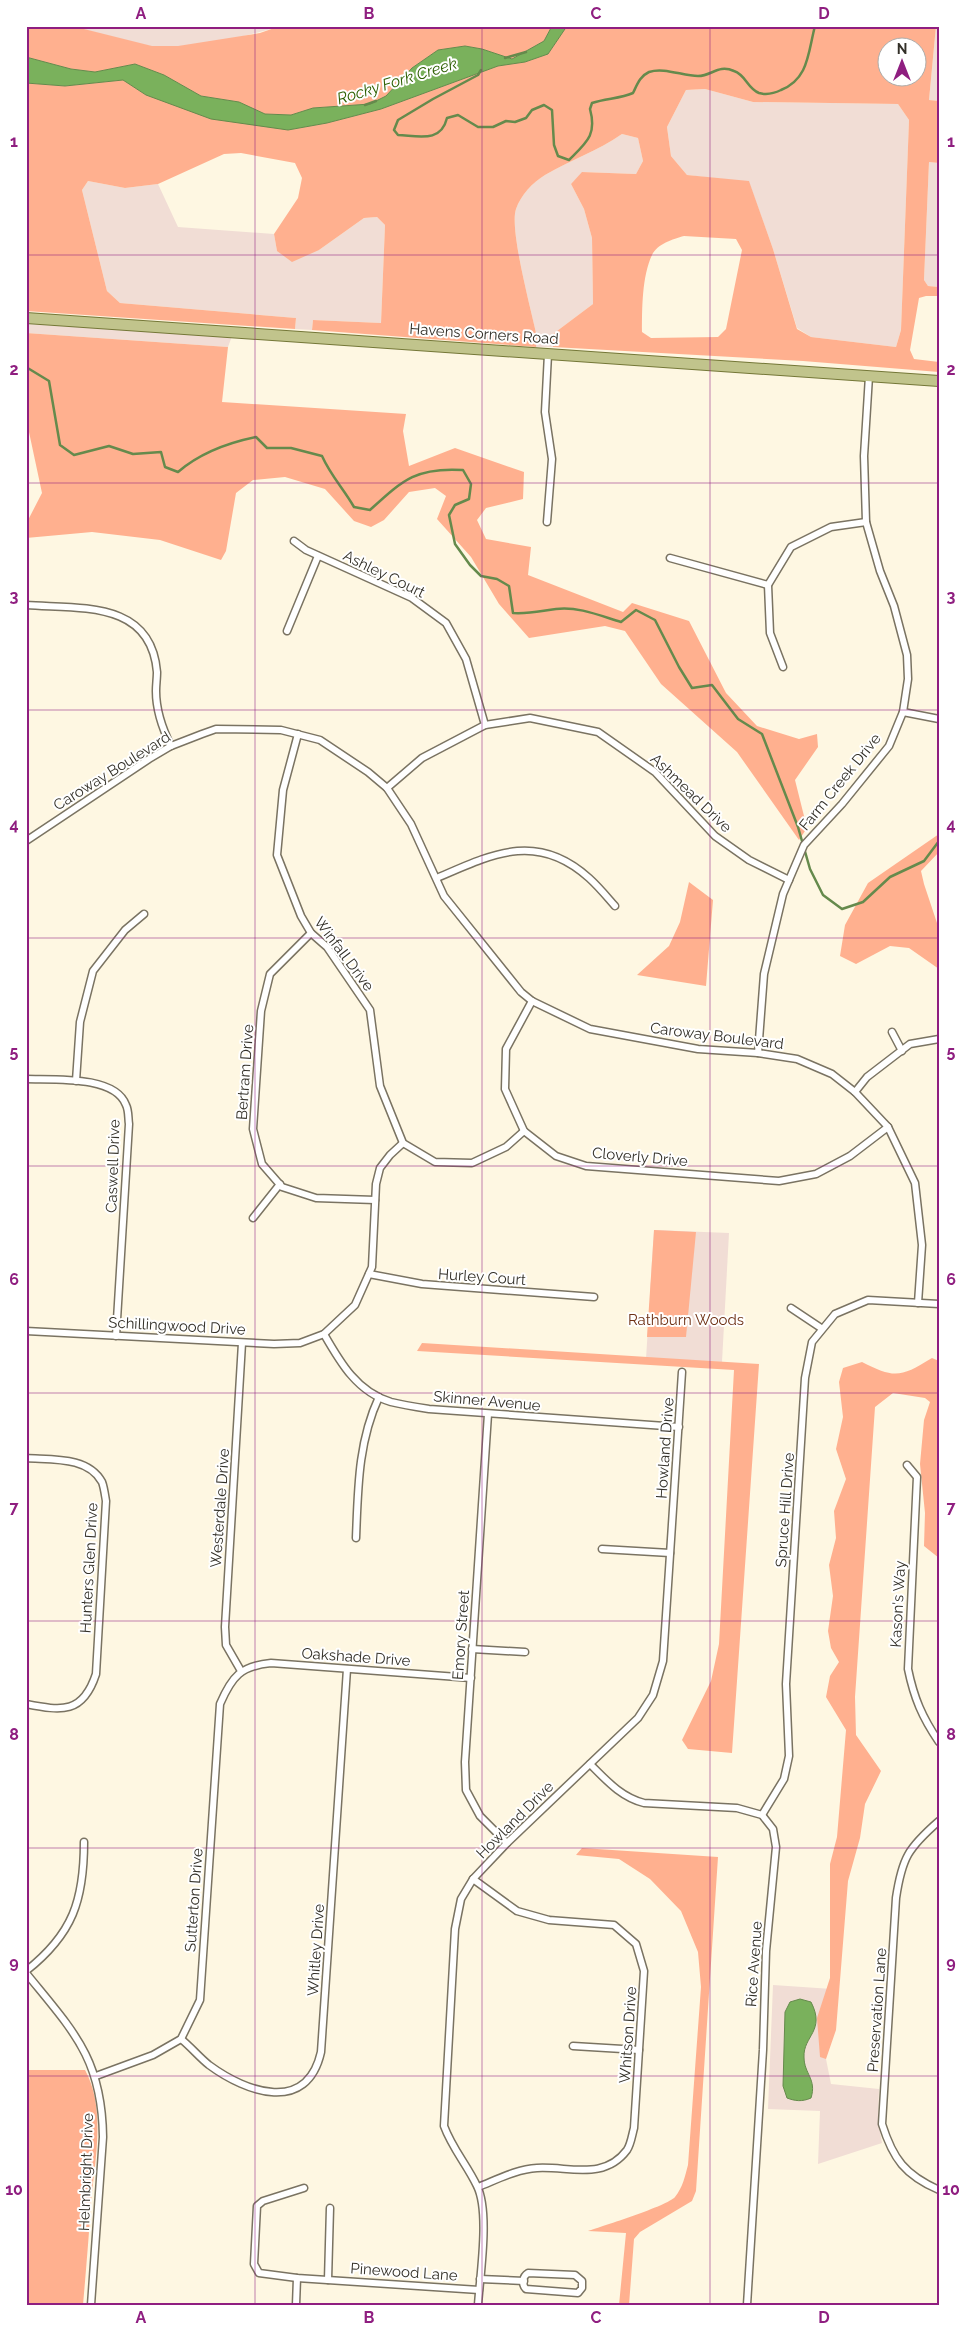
<svg xmlns="http://www.w3.org/2000/svg" width="965" height="2331" font-family="Raleway,sans-serif">
<style>
.green{fill:#f1ddd5}
.forest{fill:#ffb08f;fill-rule:evenodd}
.water{fill:#7ab15c;stroke:#658a4c}
.lines{fill:none;stroke-linecap:round;stroke-linejoin:round}
.stream{stroke:#658a4c;stroke-width:2.5}
.street-casing{stroke:#7a7362;stroke-width:9}
.primary-casing{stroke:#747737;stroke-width:12}
.street{stroke:#fff;stroke-width:6}
.primary{stroke:#c1c48c;stroke-width:10}
.grid{fill:none;stroke:#8f1e80;stroke-width:1;stroke-opacity:0.55}
.labels{text-anchor:middle;dominant-baseline:central;stroke-width:4;stroke-linejoin:round;paint-order:stroke}
.street-label{font-size:15px;fill:#333028;stroke:#fff}
.park-label{font-size:15px;fill:#6e3115;stroke:#fff}
.water-label{font-size:16px;font-style:italic;fill:#2d5f01;stroke:#fff}
.neatline{fill:none;stroke:#8f1e80;stroke-width:2}
.grid-label{font-size:16px;text-anchor:middle;font-weight:bold;fill:#8f1e80}
</style>
<rect width="100%" height="100%" fill="#fef7e2"/>
<g class="green">
<path d="M72,26H280C251,36 179,51 150,46C124,41 98,33 72,26Z"/>
<polygon points="936,26 939,26 939,101 929,100"/>
<polygon points="705,89 753,102 898,104 909,120 901,330 896,347 811,337 797,328 773,249 749,182 687,175 671,156 667,127 686,90"/>
<path d="M622,134L638,138L643,161L636,174L583,172L571,184L584,209L592,238L593,304L553,334V347H536L537,337C532,313 509,229 516,209C521,195 532,183 545,175C570,160 598,151 622,134Z"/>
<polygon points="929,162 939,163 939,287 928,286 924,280"/>
<polygon points="88,181 125,188 158,184 178,227 274,234 277,251 319,250 364,218 377,217 385,225 381,323 313,320 312,330 295,329 296,318 120,303 107,291 82,190"/>
<polygon points="26,324 232,336 228,347 26,333"/>
<polygon points="654,1230 729,1233 722,1362 646,1359"/>
<polygon points="773,1985 832,1989 826,2059 831,2084 879,2089 878,2120 882,2143 818,2164 820,2111 768,2109"/>
</g>
<g class="forest">
<polygon points="26,26 72,26 152,46 178,46 260,33 280,26 552,26 544,41 512,59 482,49 465,46 438,50 412,68 386,96 370,104 313,108 291,115 265,114 239,102 201,96 164,75 135,64 95,72 71,69 26,57"/>
<path d="M567,26H936L929,100L939,101V163L929,162L924,280L928,286L939,287V296H926L919,298L910,350L914,359L939,362V372L803,361L553,347V334L593,304L592,238L584,209L571,184L582,172L636,174L643,161L638,138L622,134C598,151 570,160 545,175C532,183 521,195 516,209C509,229 532,313 537,337L536,347L312,330L313,320L381,323L385,225L377,217L364,218L319,250L292,262L277,251L274,234L298,198L302,178L295,163L241,153L224,154L158,184L125,188L88,181L82,190L107,291L120,303L296,318L295,329L26,311V83L65,86L123,80L146,95L288,130L327,123L381,109L498,66L525,62L548,54ZM888,48H918V78H888ZM705,89L753,102L898,104L909,120L901,330L896,347L811,337L797,329L773,249L749,181L687,175L671,156L667,127L686,90ZM684,236L736,239L742,250L726,329L718,337L651,338L642,332C642,309 642,276 652,255C657,244 673,239 684,236Z"/>
<polygon points="26,333 228,347 222,402 406,414 403,431 409,466 455,448 524,472 523,499 486,508 477,520 486,539 531,547 528,575 623,612 632,603 689,621 726,693 757,726 799,739 817,734 818,747 795,780 807,828 799,840 737,752 661,684 625,631 605,626 529,638 499,604 471,557 437,519 446,496 435,488 409,492 384,520 371,527 354,521 325,489 285,477 253,480 236,493 226,551 221,560 160,540 92,532 26,538 26,524 42,493 26,418"/>
<polygon points="939,834 939,852 921,871 924,884 939,929 939,969 909,948 890,946 856,964 840,956 845,925 868,883"/>
<polygon points="689,882 713,900 706,986 637,975 669,946 680,922"/>
<polygon points="654,1230 696,1232 686,1337 647,1337"/>
<polygon points="422,1343 759,1364 732,1753 688,1749 682,1740 711,1681 719,1644 734,1370 417,1351"/>
<path d="M932,1358L939,1361V1558L924,1546L925,1513L920,1464L924,1420L930,1402L925,1398L893,1393L875,1407L855,1697L856,1735L881,1771L865,1804L860,1838L848,1881L836,2030L826,2059L820,2057L817,2018L830,1978V1864L837,1837L846,1730L826,1697L830,1676L839,1662L831,1648L828,1631L833,1596L829,1565L836,1538L834,1511L846,1479L836,1449L843,1417L839,1382L843,1368L862,1362C895,1379 901,1377 932,1358Z"/>
<path d="M582,1848L718,1857L696,2191L692,2201L640,2232L634,2239L629,2305H619L626,2233L588,2231C603,2226 667,2206 675,2197C683,2187 685,2176 688,2165L701,1987L698,1952L681,1911L650,1879L619,1859L576,1855Z"/>
<path d="M26,2070H85C106,2108 95,2160 91,2202C89,2236 86,2270 83,2305H26Z"/>
</g>
<g class="water">
<polygon points="552,26 567,26 548,54 525,62 498,66 381,109 327,123 288,130 211,119 146,95 123,80 65,86 26,83 26,57 71,69 95,72 135,64 164,75 201,96 239,102 265,114 291,115 313,108 370,104 386,96 412,68 438,50 465,46 482,49 512,59 544,41"/>
<path d="M800,1999L811,2002C826,2031 803,2036 804,2057C804,2074 817,2079 811,2098C802,2102 795,2101 787,2098L783,2086L785,2012L790,2002Z"/>
</g>
<g class="lines">
<g class="stream">
<polyline points="505,58 526,52"/>
<path d="M481,70L478,75L433,99L398,120L394,130L398,135C419,136 441,143 447,118L458,115L478,127H493L506,121L515,122L526,118L532,110L544,105L552,110L554,145L558,156L569,160C587,142 597,135 590,109L592,103C606,98 620,99 633,93C637,85 640,76 649,72C664,67 683,76 698,76C712,76 718,64 734,71C746,75 747,88 759,93C766,95 775,93 781,90C809,79 808,52 815,26"/>
<polyline points="365,105 376,101"/>
<path d="M26,367L49,381L60,445L74,455L109,446L133,454L161,452L165,467L178,472C200,453 227,443 256,437L267,448H291L322,456C331,476 343,488 354,507L370,510C403,480 416,467 463,470L471,484L469,499L455,505L449,515L455,544L470,565L481,576L497,579L509,586L513,613C530,614 540,611 556,609C578,606 601,616 621,622L636,610L655,620L679,667L692,688L712,685L738,719L762,734L798,827L810,869L823,895L842,909L863,902L890,877L924,861L939,841"/>
</g>
<g class="street-casing">
<g id="street">
<polyline points="547,522 552,459 545,412 548,354"/>
<polyline points="294,541 306,550 412,598 446,623 466,659 485,725"/>
<polyline points="670,558 768,585"/>
<path d="M26,605C80,609 151,600 157,672C157,678 156,685 156,691C156,710 163,730 171,746"/>
<polyline points="287,631 318,556"/>
<polyline points="783,667 770,633 768,585 791,547 831,527 866,522"/>
<polyline points="903,712 939,719"/>
<polyline points="298,734 283,790 277,855 301,916 311,933 327,947 370,1010 380,1086 403,1143 435,1162 472,1163 506,1147 524,1131"/>
<polyline points="387,788 422,758 485,725 530,718 598,732 655,772 715,836 749,860 789,880"/>
<polyline points="26,841 149,759 171,746 202,734 216,729 281,730 320,740 368,772 387,788 411,824 444,896 521,992 532,1001 590,1029 698,1049 758,1053 797,1059 832,1074 855,1092 888,1127 915,1183 922,1245 918,1303"/>
<path d="M437,878C492,854 537,831 589,878C599,887 607,897 615,906"/>
<polyline points="311,933 270,974 261,1011 253,1129 262,1164 282,1187 316,1198 375,1200"/>
<polyline points="532,1001 506,1049 505,1089 524,1131 556,1156 586,1166 779,1181 816,1174 850,1156 888,1127"/>
<polyline points="892,1032 902,1051"/>
<polyline points="758,1053 764,974 783,894 804,845 842,804 889,746 903,712 908,679 907,655 894,606 880,571 866,522 864,456 869,376"/>
<path d="M26,1079C53,1080 115,1075 126,1105C129,1111 128,1118 129,1124L116,1336"/>
<polyline points="76,1081 80,1022 93,971 125,930 144,914"/>
<polyline points="855,1092 867,1077 910,1044 939,1039"/>
<polyline points="253,1218 280,1184"/>
<polyline points="369,1274 422,1284 594,1297"/>
<polyline points="791,1308 821,1328"/>
<polyline points="26,1331 274,1344 300,1343 324,1334 355,1305 372,1267 376,1184 380,1168 390,1155 403,1143"/>
<path d="M324,1334C340,1362 357,1392 391,1402C403,1405 416,1407 429,1409L679,1427"/>
<polyline points="488,1414 465,1762 466,1790 480,1816 507,1843"/>
<path d="M26,1458C51,1460 88,1456 102,1482C104,1487 105,1495 106,1501L96,1674C83,1714 62,1711 26,1704"/>
<path d="M907,1465L917,1477L908,1669C914,1698 922,1717 939,1742"/>
<path d="M356,1538C358,1489 358,1442 379,1397"/>
<polyline points="602,1549 670,1553"/>
<polyline points="472,1649 525,1652"/>
<polyline points="241,1671 226,1645 225,1627 242,1343"/>
<path d="M590,1764C607,1781 621,1797 644,1803L737,1808L762,1815L773,1829L776,1847L766,1951L763,2050L747,2305"/>
<polyline points="762,1815 784,1779 789,1756 786,1684 805,1378 812,1342 835,1314 868,1300 939,1304"/>
<path d="M939,1821C908,1848 902,1858 896,1898L882,2124C893,2159 905,2175 939,2190"/>
<path d="M473,1879L517,1911L549,1920L614,1925L636,1944L644,1971L634,2128C632,2135 631,2144 627,2150C604,2181 569,2166 537,2168C517,2169 496,2180 478,2187"/>
<path d="M26,1971C73,1934 84,1900 84,1842"/>
<path d="M26,1973C73,2031 102,2058 103,2137L91,2305"/>
<path d="M181,2039C191,2047 199,2057 209,2065C247,2093 307,2114 321,2052L347,1669"/>
<polyline points="573,2046 639,2050"/>
<path d="M96,2076L153,2055L181,2039L200,2000L220,1704C232,1676 241,1666 271,1663L471,1678"/>
<polyline points="304,2188 263,2201 257,2206 254,2264 259,2273 297,2278 479,2290"/>
<path d="M528,2273L575,2275L582,2281V2288L578,2293L526,2289C521,2284 523,2276 528,2273Z"/>
<polyline points="480,2279 524,2281"/>
<polyline points="328,2280 330,2208"/>
<polyline points="296,2305 297,2278"/>
<path d="M478,2305C480,2275 490,2212 477,2186C467,2165 452,2148 444,2126L455,1929L461,1899L473,1879L507,1843L638,1718L653,1695L663,1661L682,1372"/>
</g>
</g>
<g class="primary-casing">
<polyline id="primary" points="26,318 939,381"/>
</g>
<use href="#street" class="street"/>
<use href="#primary" class="primary"/>
</g>
<path class="grid" d="M255,26V2305M482,26V2305M710,26V2305M26,255H939M26,483H939M26,710H939M26,938H939M26,1166H939M26,1393H939M26,1621H939M26,1848H939M26,2076H939"/>
<g class="labels">
<g class="street-label">
<text transform="translate(484 334) rotate(4)">Havens Corners Road</text>
<text transform="translate(384 574) rotate(26)">Ashley Court</text>
<text transform="translate(112 771) rotate(-32)">Caroway Boulevard</text>
<text transform="translate(840 782) rotate(-51)">Farm Creek Drive</text>
<text transform="translate(691 793) rotate(44)">Ashmead Drive</text>
<text transform="translate(344 954) rotate(53)">Winfall Drive</text>
<text transform="translate(717 1036) rotate(7)">Caroway Boulevard</text>
<text transform="translate(245 1072) rotate(-86)">Bertram Drive</text>
<text transform="translate(640 1157) rotate(5)">Cloverly Drive</text>
<text transform="translate(113 1166) rotate(-88)">Caswell Drive</text>
<text transform="translate(482 1277) rotate(4)">Hurley Court</text>
<text transform="translate(177 1326) rotate(3)">Schillingwood Drive</text>
<text transform="translate(487 1401) rotate(5)">Skinner Avenue</text>
<text transform="translate(665 1448) rotate(-86)">Howland Drive</text>
<text transform="translate(220 1508) rotate(-86)">Westerdale Drive</text>
<text transform="translate(785 1510) rotate(-86)">Spruce Hill Drive</text>
<text transform="translate(89 1568) rotate(-87)">Hunters Glen Drive</text>
<text transform="translate(898 1604) rotate(-87)">Kason's Way</text>
<text transform="translate(461 1635) rotate(-86)">Emory Street</text>
<text transform="translate(356 1657) rotate(4)">Oakshade Drive</text>
<text transform="translate(515 1820) rotate(-45)">Howland Drive</text>
<text transform="translate(194 1900) rotate(-86)">Sutterton Drive</text>
<text transform="translate(316 1950) rotate(-86)">Whitley Drive</text>
<text transform="translate(754 1964) rotate(-86)">Rice Avenue</text>
<text transform="translate(877 2010) rotate(-86)">Preservation Lane</text>
<text transform="translate(628 2035) rotate(-86)">Whitson Drive</text>
<text transform="translate(86 2172) rotate(-88)">Helmbright Drive</text>
<text transform="translate(404 2272) rotate(4)">Pinewood Lane</text>
</g>
<g class="park-label">
<text x="686" y="1320">Rathburn Woods</text>
</g>
<g class="water-label">
<text transform="translate(397 81) rotate(-17)">Rocky Fork Creek</text>
</g>
</g>
<rect width="965" height="2331" fill="none" stroke="#ffffff" stroke-width="55"/>
<g transform="translate(902 62)"><circle r="24" fill="#ffffff" stroke="#adaca9"/>
<path d="M0-4L9 19L0 12L-9 19Z" fill="#8f1e80"/>
<text y="-8" font-size="14" font-weight="bold" text-anchor="middle" fill="#333028">N</text>
</g>
<rect x="28" y="28" width="910" height="2276" class="neatline"/>
<g class="grid-label">
<text x="141" y="19">A</text>
<text x="369" y="19">B</text>
<text x="596" y="19">C</text>
<text x="824" y="19">D</text>
<text x="14" y="147">1</text>
<text x="951" y="147">1</text>
<text x="14" y="375">2</text>
<text x="951" y="375">2</text>
<text x="14" y="602">3</text>
<text x="951" y="602">3</text>
<text x="14" y="830">4</text>
<text x="951" y="830">4</text>
<text x="14" y="1057">5</text>
<text x="951" y="1057">5</text>
<text x="14" y="1285">6</text>
<text x="951" y="1285">6</text>
<text x="14" y="1513">7</text>
<text x="951" y="1513">7</text>
<text x="14" y="1740">8</text>
<text x="951" y="1740">8</text>
<text x="14" y="1968">9</text>
<text x="951" y="1968">9</text>
<text x="14" y="2195">10</text>
<text x="951" y="2195">10</text>
<text x="141" y="2323">A</text>
<text x="369" y="2323">B</text>
<text x="596" y="2323">C</text>
<text x="824" y="2323">D</text>
</g>
</svg>
